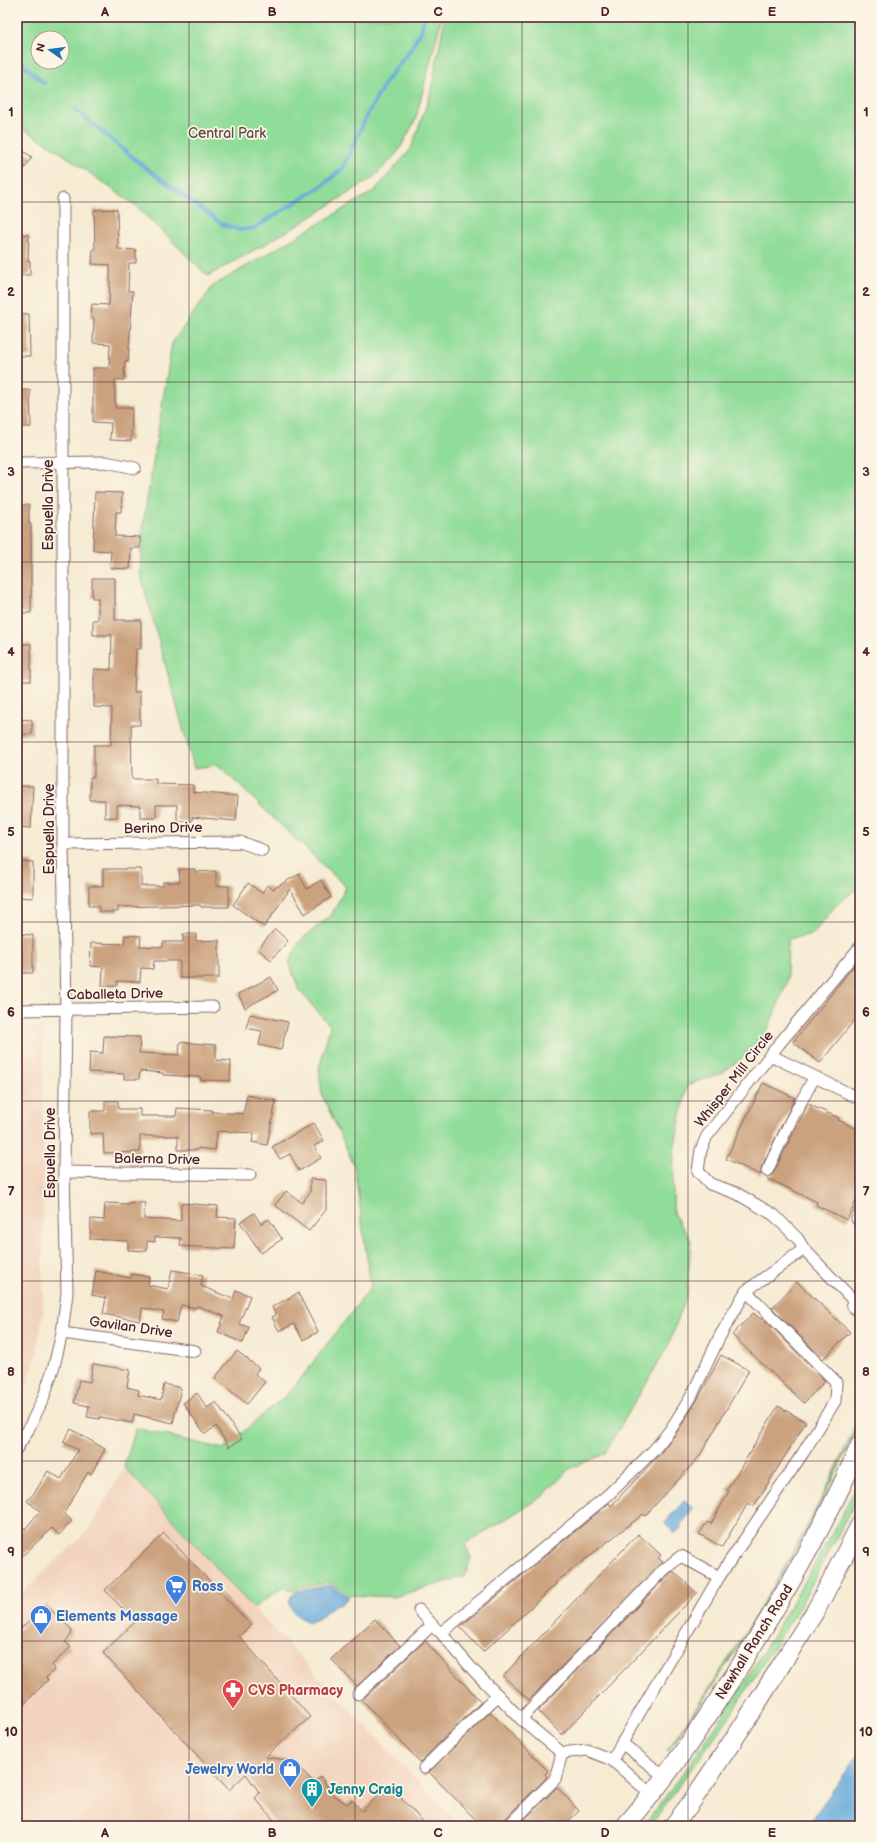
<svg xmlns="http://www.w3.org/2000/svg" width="877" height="1843" font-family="'Balsamiq Sans',sans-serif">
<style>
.built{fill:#f2d4be}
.green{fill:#90dc99;stroke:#6d7e62;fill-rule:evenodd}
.water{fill:#67aadc;stroke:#586484}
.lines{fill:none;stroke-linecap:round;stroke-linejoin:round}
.stream{stroke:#67aadc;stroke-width:4}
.building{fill:#cba27e}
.minor-casing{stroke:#866666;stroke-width:13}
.primary-casing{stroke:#866666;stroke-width:20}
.minor{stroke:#fff;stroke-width:11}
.primary{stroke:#fff;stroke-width:18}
.grid{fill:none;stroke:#4a1f2b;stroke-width:1;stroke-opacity:0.55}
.labels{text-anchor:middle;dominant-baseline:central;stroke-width:3.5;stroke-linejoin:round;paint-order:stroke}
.park-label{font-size:14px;fill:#5c4e46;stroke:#fcf5e5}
.street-label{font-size:14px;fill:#4a1f2b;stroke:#fcf5e5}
.shop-label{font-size:14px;font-weight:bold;fill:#366cbe;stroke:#fcf5e5;text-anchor:start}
.health-label{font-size:14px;font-weight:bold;fill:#be3a42;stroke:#fcf5e5;text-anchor:start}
.culture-label{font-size:14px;font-weight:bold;fill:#0d838f;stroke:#fcf5e5;text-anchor:start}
.neatline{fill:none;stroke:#4a1f2b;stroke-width:1.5}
.grid-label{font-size:13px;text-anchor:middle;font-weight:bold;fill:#4a1f2b}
</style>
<rect width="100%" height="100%" fill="#fcf5e5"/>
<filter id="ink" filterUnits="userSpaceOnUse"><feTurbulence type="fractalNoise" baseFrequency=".025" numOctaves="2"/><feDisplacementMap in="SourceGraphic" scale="8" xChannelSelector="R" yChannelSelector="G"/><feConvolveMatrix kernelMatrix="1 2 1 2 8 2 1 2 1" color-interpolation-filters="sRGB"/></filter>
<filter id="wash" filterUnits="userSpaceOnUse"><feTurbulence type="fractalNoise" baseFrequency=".012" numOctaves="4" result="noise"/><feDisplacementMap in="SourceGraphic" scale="16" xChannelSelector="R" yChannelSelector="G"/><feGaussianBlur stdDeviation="0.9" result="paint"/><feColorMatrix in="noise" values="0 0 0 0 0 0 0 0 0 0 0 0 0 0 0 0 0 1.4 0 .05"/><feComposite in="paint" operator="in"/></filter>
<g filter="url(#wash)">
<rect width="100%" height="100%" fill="#f6ebd3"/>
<g class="built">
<polygon points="43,1027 43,1312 36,1357 22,1401 17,1411 17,1028"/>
<polygon points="124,1467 253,1608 461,1826 17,1826 17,1598 89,1530"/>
</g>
<g class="green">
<path d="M17,17H442L415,121L398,152L374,177L295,227L208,276L135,205L53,147L17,125ZM38,38H62V62H38Z"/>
<polygon points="445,17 860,17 860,886 836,905 813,934 788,939 787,983 767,1031 742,1058 720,1074 687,1085 674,1150 673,1213 691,1240 687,1295 668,1346 604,1454 569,1469 543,1496 465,1544 471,1558 465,1576 394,1597 349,1595 329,1582 294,1590 282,1588 253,1608 124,1467 136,1428 223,1449 291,1391 371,1287 354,1165 322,1095 319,1069 330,1026 299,990 289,962 300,941 332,914 346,887 218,765 194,768 140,573 142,532 172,343 213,286 374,191 411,149 430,95"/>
<path d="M860,1415V1420C810,1538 741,1647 668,1751L667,1750C741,1645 810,1534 860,1415Z"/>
<path d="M860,1478V1493L800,1606L727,1720L653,1822L650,1826H643C699,1756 747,1680 792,1603C816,1562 840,1521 860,1478Z"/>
</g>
<g class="water">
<polygon points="685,1500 694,1509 680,1525 682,1527 675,1534 664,1523"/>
<path d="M330,1585L349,1597L340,1605L333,1606L318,1619L310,1622C297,1619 281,1603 295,1592Z"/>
<polygon points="860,1752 860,1826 807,1826"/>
</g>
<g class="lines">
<g class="stream">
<polyline points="17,59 44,83"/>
<polyline points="76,110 142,165 222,224 239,230 254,228 322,186 343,168 366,117 386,81 408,53 421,31 424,17"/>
</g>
</g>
<g id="blocks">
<g class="building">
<polygon points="17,147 32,157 17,180"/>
<polygon points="117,209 118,249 136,250 136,263 129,263 128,291 133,291 128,362 125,361 124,380 115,380 115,408 132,408 131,441 110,440 111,423 93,422 93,368 109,368 110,344 93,343 94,319 91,318 92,304 109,305 110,282 110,265 92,264 93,249 95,249 94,210"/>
<polygon points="17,234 29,235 28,261 30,261 30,275 17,275"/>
<polygon points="17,314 29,314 30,356 17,356"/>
<polygon points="17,390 30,390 31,427 17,427"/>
<polygon points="95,492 122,493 121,512 116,512 115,536 140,537 140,548 131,548 130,569 110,568 111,551 93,550"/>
<polygon points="17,505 29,505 29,524 31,524 31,613 17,613"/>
<polygon points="92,578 115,578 115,620 141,620 141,649 136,649 134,692 140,692 140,725 131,725 132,779 156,779 156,784 193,785 193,792 238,796 236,821 192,817 192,821 177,821 177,805 156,805 156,818 140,818 140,806 117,805 117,817 105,818 105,800 90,800 90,777 94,777 94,745 111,745 112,708 94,707 94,669 111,670 112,635 93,635 93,620 98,620 98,598 92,598"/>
<rect x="17" y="644" width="14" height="37"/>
<polygon points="17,719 32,720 32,734 17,734"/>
<polygon points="17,786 33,786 31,828 17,827"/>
<polygon points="17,861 33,862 33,898 17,897"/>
<polygon points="103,869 141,869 141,886 163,886 163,882 180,882 179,869 195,869 195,872 216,871 216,886 229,886 229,907 201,907 200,905 118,907 118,912 99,912 99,906 89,906 89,886 103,886"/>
<polygon points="301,873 299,875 307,889 321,880 331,897 305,914 290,889 264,927 233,905 248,883 262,893 267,885 273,889"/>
<polygon points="275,929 288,941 271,960 258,949"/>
<polygon points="17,934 33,935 33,973 17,973"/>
<polygon points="183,934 196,934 196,941 219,940 219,978 180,978 180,961 154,961 153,969 141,968 140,982 117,981 117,986 102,986 103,967 90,966 91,943 124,944 125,935 141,936 140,946 163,947 163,942 183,942"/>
<polygon points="860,958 860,1013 820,1063 793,1042"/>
<polygon points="271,977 278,990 245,1008 238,994"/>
<polygon points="250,1014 288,1022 281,1050 259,1045 262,1031 246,1028"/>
<polygon points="104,1036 140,1037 139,1053 179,1055 180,1042 216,1045 216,1060 231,1061 230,1081 200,1080 201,1077 163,1075 163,1073 140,1071 139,1079 124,1079 124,1074 89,1072 90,1052 103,1053"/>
<polygon points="763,1083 795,1098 761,1168 761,1175 726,1159"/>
<polygon points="247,1095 276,1101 267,1145 252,1142 254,1133 217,1131 215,1150 198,1148 198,1150 178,1150 178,1136 140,1136 140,1152 104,1153 103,1133 90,1134 90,1111 105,1111 105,1101 118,1101 118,1109 140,1109 140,1116 176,1116 177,1108 212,1110 212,1112 243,1114"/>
<polygon points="808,1104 839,1118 838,1120 860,1130 860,1193 847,1220 816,1205 817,1202 767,1178 773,1174"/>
<polygon points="314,1123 324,1141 314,1146 321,1158 299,1171 290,1154 280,1159 272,1147"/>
<polygon points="310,1179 326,1180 326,1210 309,1231 275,1205 286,1191 302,1203 310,1192"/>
<polygon points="130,1202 145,1203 144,1219 181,1221 181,1203 218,1206 217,1217 236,1218 234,1249 180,1246 181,1238 155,1237 155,1242 147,1241 147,1251 128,1250 128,1241 90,1239 91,1219 104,1220 105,1203 130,1204"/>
<polygon points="254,1213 261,1224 269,1219 282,1239 261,1253 240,1222"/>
<polygon points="172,1270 203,1275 201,1286 233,1299 236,1290 250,1296 239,1324 249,1327 243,1343 218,1332 224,1316 197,1306 196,1308 181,1305 177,1322 162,1319 164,1312 142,1308 140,1321 103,1314 106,1298 92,1295 96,1271 131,1278 132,1274 149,1277 148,1285 168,1289"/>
<polygon points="797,1282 850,1332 823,1359 772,1308"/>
<polygon points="298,1293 318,1332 303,1340 294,1324 279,1331 272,1317 276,1315 272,1307"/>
<polygon points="753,1313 761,1319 763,1318 825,1381 804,1403 732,1335"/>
<polygon points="237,1351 259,1368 255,1374 265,1382 247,1404 215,1378"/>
<polygon points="721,1355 749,1370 699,1457 645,1516 643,1514 555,1583 556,1584 483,1652 460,1627 609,1503 611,1506 658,1456 676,1433 697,1401"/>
<polygon points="93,1364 130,1370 127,1387 139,1390 138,1395 161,1400 164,1384 181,1388 173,1423 134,1414 132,1423 100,1417 99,1419 87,1417 89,1406 74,1403 79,1380 90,1382"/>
<polygon points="197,1393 207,1408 216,1402 242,1439 229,1447 216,1426 205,1434 183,1403"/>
<polygon points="778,1406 806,1422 754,1506 748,1503 722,1547 699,1534 707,1522 711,1524 729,1491 727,1490"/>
<polygon points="71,1429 105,1449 91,1474 88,1472 64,1513 72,1521 59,1535 52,1528 17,1561 17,1533 24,1527 25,1529 40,1511 27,1501 35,1492 48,1471 61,1479 78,1450 63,1442"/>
<polygon points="164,1533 251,1625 239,1636 310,1717 265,1757 294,1761 313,1782 321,1777 333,1795 347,1804 352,1800 362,1811 389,1785 427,1826 279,1826 255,1798 260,1793 246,1774 229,1790 103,1653 135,1622 105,1590"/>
<polygon points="638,1534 661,1555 658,1558 663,1562 529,1700 503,1676"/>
<polygon points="673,1571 697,1593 562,1735 539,1712 539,1710 665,1578"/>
<polygon points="46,1605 72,1630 71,1635 65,1642 71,1647 52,1665 55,1669 46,1678 48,1680 17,1711 17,1632"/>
<polygon points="375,1619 400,1646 357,1686 331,1659"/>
<polygon points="425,1641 481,1702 420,1762 362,1700"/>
<polygon points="490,1712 548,1771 545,1774 547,1777 503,1821 501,1826 482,1826 429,1772"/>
<polygon points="557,1787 579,1811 563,1826 518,1826"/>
</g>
</g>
</g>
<g filter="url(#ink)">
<use href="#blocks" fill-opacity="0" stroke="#866666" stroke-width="1"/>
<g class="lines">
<g class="minor-casing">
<g id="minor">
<polyline points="17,463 106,462 135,468"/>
<polyline points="63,844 240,842 262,850"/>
<polyline points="860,947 779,1044 707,1136 701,1150 698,1171 710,1184 736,1193 774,1215 798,1239 804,1249 852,1299 853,1307 860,1312"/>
<polyline points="17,1010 213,1007"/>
<polyline points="770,1055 860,1099"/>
<polyline points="767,1171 790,1122 814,1078"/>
<polyline points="64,1172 250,1175"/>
<polyline points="857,1219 860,1212"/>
<polyline points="746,1291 836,1382 835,1401 803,1453 719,1577 612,1760 587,1750 562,1753 521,1719 474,1671 441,1633 608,1495 653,1451 671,1429 691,1397 720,1336 746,1291 804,1249"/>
<polyline points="62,1333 195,1351"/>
<polyline points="17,1448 28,1430 43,1399 54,1366 62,1333 67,1293 64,1172 66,1010 63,844 63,199"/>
<polyline points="419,1610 437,1630"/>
<polyline points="358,1694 432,1625"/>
<polyline points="521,1719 660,1573 681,1556 719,1577"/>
<polyline points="623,1744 665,1777"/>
<polyline points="612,1760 652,1795"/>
<polyline points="424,1768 498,1695"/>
<polyline points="508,1826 555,1779 562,1753"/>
</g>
</g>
<g class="primary-casing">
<g id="primary">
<path d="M625,1826C670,1775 707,1718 743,1661C787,1591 828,1520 860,1445"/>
<polyline points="673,1826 690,1804 742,1727 816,1610 860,1525"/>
</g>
</g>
<use href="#minor" class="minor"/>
<use href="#primary" class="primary"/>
</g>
</g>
<path class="grid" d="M189,17V1826M355,17V1826M522,17V1826M688,17V1826M17,202H860M17,382H860M17,562H860M17,742H860M17,922H860M17,1101H860M17,1281H860M17,1461H860M17,1641H860"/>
<defs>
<g id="supermarket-pin" transform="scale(1.15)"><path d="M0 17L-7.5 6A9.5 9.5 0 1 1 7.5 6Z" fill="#3f7fe0" stroke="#fcf5e5"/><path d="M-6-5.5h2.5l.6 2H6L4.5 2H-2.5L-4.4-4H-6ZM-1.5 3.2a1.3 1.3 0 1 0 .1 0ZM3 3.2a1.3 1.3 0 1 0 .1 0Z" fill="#fff"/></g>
<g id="shop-pin" transform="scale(1.15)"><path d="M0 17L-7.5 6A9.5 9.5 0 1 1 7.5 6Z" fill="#3f7fe0" stroke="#fcf5e5"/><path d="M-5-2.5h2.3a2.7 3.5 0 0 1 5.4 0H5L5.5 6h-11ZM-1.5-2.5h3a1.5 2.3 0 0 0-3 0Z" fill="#fff"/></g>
<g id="pharmacy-pin" transform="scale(1.15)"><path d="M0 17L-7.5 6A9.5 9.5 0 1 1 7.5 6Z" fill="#e0444e" stroke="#fcf5e5"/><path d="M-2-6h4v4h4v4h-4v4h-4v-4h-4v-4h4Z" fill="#fff"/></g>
<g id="building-pin" transform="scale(1.15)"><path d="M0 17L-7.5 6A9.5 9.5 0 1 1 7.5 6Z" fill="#0f9aa8" stroke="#fcf5e5"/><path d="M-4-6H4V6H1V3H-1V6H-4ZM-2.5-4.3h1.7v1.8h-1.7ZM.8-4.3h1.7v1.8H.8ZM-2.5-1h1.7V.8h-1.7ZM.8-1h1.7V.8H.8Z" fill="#fff"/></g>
</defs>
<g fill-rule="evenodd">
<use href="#supermarket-pin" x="176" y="1586"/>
<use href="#shop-pin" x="41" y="1616"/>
<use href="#pharmacy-pin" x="233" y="1690"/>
<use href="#shop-pin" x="290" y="1769"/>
<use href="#building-pin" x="312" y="1789"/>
</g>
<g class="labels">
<g class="park-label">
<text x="227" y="133">Central Park</text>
</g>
<g class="street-label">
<text transform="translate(48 505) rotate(-90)">Espuella Drive</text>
<text transform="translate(163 828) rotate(-1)">Berino Drive</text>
<text transform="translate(49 829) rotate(-90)">Espuella Drive</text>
<text transform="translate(115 994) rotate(-1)">Caballeta Drive</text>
<text transform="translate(734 1079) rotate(-52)">Whisper Mill Circle</text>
<text transform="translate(50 1153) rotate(-90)">Espuella Drive</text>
<text transform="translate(157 1159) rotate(1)">Balerna Drive</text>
<text transform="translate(131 1327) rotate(8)">Gavilan Drive</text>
<text transform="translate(754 1642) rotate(-58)">Newhall Ranch Road</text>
</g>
<g class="shop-label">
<text x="192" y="1586">Ross</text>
<text x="56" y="1616">Elements Massage</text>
<text x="274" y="1769" text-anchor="end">Jewelry World</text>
</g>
<g class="health-label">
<text x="248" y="1690">CVS Pharmacy</text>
</g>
<g class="culture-label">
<text x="328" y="1789">Jenny Craig</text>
</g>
</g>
<rect width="877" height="1843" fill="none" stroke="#fcf5e5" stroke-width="44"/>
<g transform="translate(50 50) rotate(284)"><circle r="19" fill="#fcf5e5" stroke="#b59f9b"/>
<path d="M0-3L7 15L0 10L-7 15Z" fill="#1f6fb2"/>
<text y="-6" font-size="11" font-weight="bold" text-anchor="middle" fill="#4a1f2b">N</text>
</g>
<rect x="22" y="22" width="833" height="1799" class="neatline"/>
<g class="grid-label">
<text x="105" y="16">A</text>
<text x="272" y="16">B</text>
<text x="438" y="16">C</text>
<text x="605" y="16">D</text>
<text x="772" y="16">E</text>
<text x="11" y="116">1</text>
<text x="866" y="116">1</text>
<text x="11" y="296">2</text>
<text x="866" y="296">2</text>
<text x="11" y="476">3</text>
<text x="866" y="476">3</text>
<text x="11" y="656">4</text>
<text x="866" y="656">4</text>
<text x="11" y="836">5</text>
<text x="866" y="836">5</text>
<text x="11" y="1016">6</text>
<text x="866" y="1016">6</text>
<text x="11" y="1196">7</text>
<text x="866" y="1196">7</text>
<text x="11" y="1376">8</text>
<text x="866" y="1376">8</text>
<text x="11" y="1556">9</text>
<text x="866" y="1556">9</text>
<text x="11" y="1736">10</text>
<text x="866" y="1736">10</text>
<text x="105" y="1837">A</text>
<text x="272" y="1837">B</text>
<text x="438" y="1837">C</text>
<text x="605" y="1837">D</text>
<text x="772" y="1837">E</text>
</g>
</svg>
